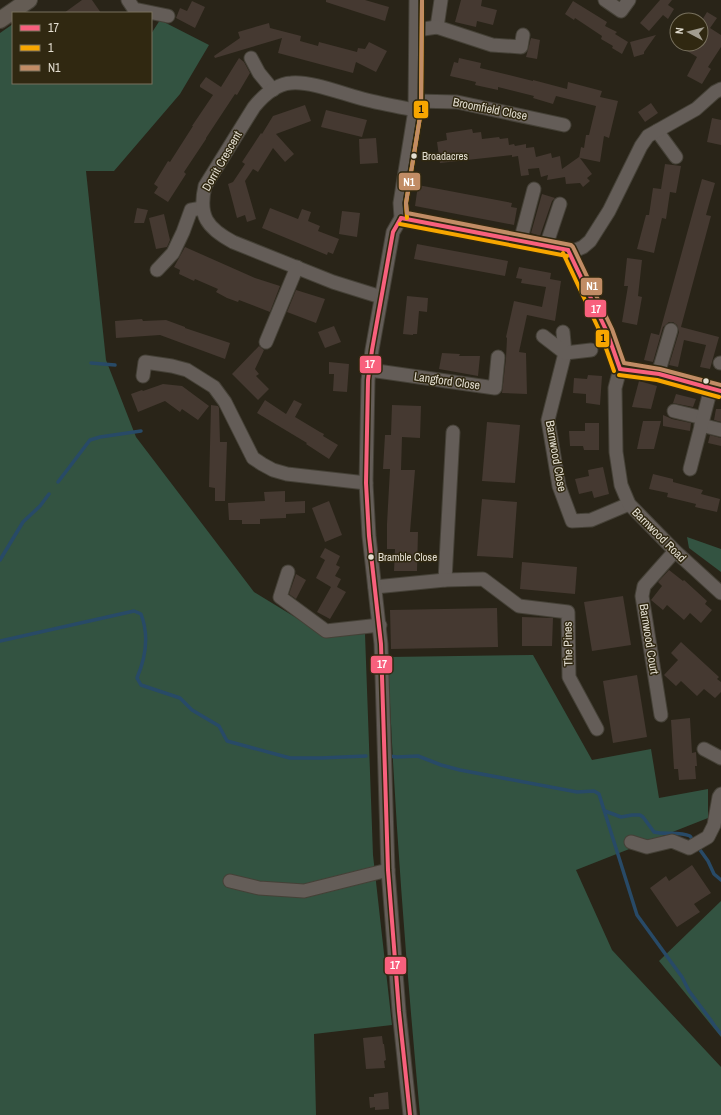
<svg xmlns="http://www.w3.org/2000/svg" width="721" height="1115" font-family="'Archivo Narrow',sans-serif">
<style>
.green{fill:#335341}
.lines{fill:none;stroke-linecap:round;stroke-linejoin:round}
.stream{stroke:#284a67;stroke-width:3.5}
.building{fill:#453931}
.minor-casing{stroke:#454137;stroke-width:15}
.major-casing{stroke:#454137;stroke-width:18}
.minor{stroke:#645d58;stroke-width:13}
.major{stroke:#645c54;stroke-width:16}
.bus-1-casing{stroke:#302811;stroke-width:7}
.bus-2-casing{stroke:#302811;stroke-width:7}
.bus-3-casing{stroke:#302811;stroke-width:7}
.bus-1{stroke:#f8607d;stroke-width:4}
.bus-2{stroke:#f7a600;stroke-width:4}
.bus-3{stroke:#c18c65;stroke-width:4}
.bus-dot{fill:#e3ded1;stroke:#302811;stroke-width:1.5}
.labels{text-anchor:middle;dominant-baseline:central;stroke-width:3;stroke-linejoin:round;paint-order:stroke}
.bus-label{font-size:11px;fill:#e3ded1;stroke:#302811;text-anchor:start}
.street-label{font-size:12px;fill:#e3ded1;stroke:#302811}
.line-badge{stroke:#302811;stroke-width:1.5}
.badge-label{font-size:11px;text-anchor:middle;font-weight:bold;fill:#fff}
.pale-badge-label{font-size:11px;text-anchor:middle;font-weight:bold;fill:#111}
</style>
<rect width="100%" height="100%" fill="#292418"/>
<g class="green">
<polygon points="160,20 209,45 180,94 114,171 86,171 106,360 136,437 254,592 326,636 365,634 373,855 392,1025 314,1034 316,1115 0,1115 0,33 13,24 13,83 151,83 151,34"/>
<polygon points="687,537 721,549 721,572 689,548"/>
<path d="M533,655L592,760L651,749L659,798L708,789V818L576,870L612,950L721,1067V1115H420C406,963 394,810 388,657Z"/>
<polygon points="721,901 721,1037 659,961"/>
</g>
<g class="lines">
<g class="stream">
<polyline points="91,363 115,365"/>
<polyline points="58,482 90,440 100,437 141,431"/>
<polyline points="0,560 23,522 40,506 49,494"/>
<path d="M0,641L134,611L141,614C149,635 146,657 137,678L141,685L180,698L192,710L219,726L227,741L290,758H321L366,756"/>
<polyline points="389,756 397,757 418,756 441,765 460,770 577,792 594,791 599,794 637,915 682,977 689,991 710,1019 714,1025 721,1034"/>
<path d="M605,811L621,817L632,815H640L643,817L654,832C665,835 679,831 690,836L708,861L714,874L721,880"/>
</g>
</g>
<g class="building">
<polygon points="82,0 92,0 101,13 64,13"/>
<polygon points="326,0 365,0 389,7 385,21 326,2"/>
<polygon points="461,0 482,0 481,6 497,10 493,25 477,21 476,27 455,22"/>
<polygon points="660,0 672,0 668,5 674,9 668,19 663,15 649,31 640,23"/>
<polygon points="192,1 205,7 195,28 176,18 180,8 187,11"/>
<polygon points="573,1 607,22 605,26 617,32 615,34 628,42 622,54 612,48 613,46 601,39 602,36 575,18 574,20 565,14"/>
<polygon points="707,12 717,18 710,28 721,35 721,47 708,67 711,69 702,84 687,76 697,57 687,51 690,44 701,44 701,22"/>
<polygon points="269,23 270,28 301,36 300,41 318,46 319,42 357,52 358,48 365,49 369,42 387,51 376,72 356,62 353,73 278,53 282,38 215,58 214,56 240,38 238,32"/>
<polygon points="656,35 644,52 644,54 634,57 630,42"/>
<polygon points="531,38 540,40 537,59 526,57"/>
<polygon points="239,58 244,62 250,73 237,95 235,94 206,138 206,139 184,172 186,174 168,202 154,193 158,187 154,184 168,161 170,162 193,126 192,126 213,95 200,87 200,85 206,77 221,87"/>
<polygon points="459,58 481,63 480,68 533,81 533,80 567,89 568,82 602,91 600,97 618,101 609,138 604,136 600,162 580,158 592,174 587,178 590,181 583,187 580,183 566,184 565,177 547,180 548,175 541,177 539,168 528,169 529,175 521,176 518,156 512,157 512,155 440,163 437,142 447,140 446,133 472,129 473,133 481,132 482,139 499,137 500,139 508,138 509,145 514,144 515,146 526,144 526,148 534,147 536,157 551,153 552,158 560,156 562,169 579,157 579,158 581,147 584,148 586,135 589,135 596,106 556,96 553,104 533,98 534,96 498,87 498,90 475,85 476,82 450,76 454,62 458,63"/>
<polygon points="651,103 658,113 645,122 638,112"/>
<polygon points="305,105 311,121 276,134 294,154 285,162 273,148 258,172 253,169 245,181 256,219 247,222 245,215 237,218 228,184 233,182 245,164 242,162 261,133 262,134 273,116"/>
<polygon points="326,110 367,120 362,137 321,127"/>
<polygon points="712,118 721,120 721,145 707,142"/>
<polygon points="376,138 378,163 360,164 359,139"/>
<polygon points="665,164 681,166 676,193 670,192 666,219 662,218 654,253 637,249 646,215 649,215 653,188 661,189"/>
<polygon points="702,179 715,183 706,215 711,216 681,327 719,337 710,369 700,367 706,345 684,340 678,367 669,365 679,332 677,325 673,322 669,322 663,327 653,362 644,360 651,333 659,335"/>
<polygon points="418,185 512,203 511,207 517,208 514,225 415,206"/>
<polygon points="542,194 555,198 552,201 540,236 531,233"/>
<polygon points="137,208 148,210 144,223 134,223"/>
<polygon points="270,208 298,219 302,209 311,212 308,221 320,226 318,231 339,239 333,254 328,252 327,255 262,228"/>
<polygon points="342,211 360,213 357,237 339,234"/>
<polygon points="164,214 170,240 167,247 156,249 149,218"/>
<polygon points="417,244 508,261 505,276 414,259"/>
<polygon points="185,247 255,278 280,286 270,312 239,300 238,302 227,298 216,292 218,289 195,279 194,281 179,274 180,270 174,267"/>
<polygon points="627,258 642,260 638,296 642,297 637,325 622,322 628,286 624,286"/>
<polygon points="519,267 551,273 550,279 561,281 555,321 527,315 519,352 526,353 527,394 502,393 506,358 507,338 506,337 514,301 542,307 546,287 521,283 522,279 516,278"/>
<polygon points="296,290 325,299 316,323 287,312"/>
<polygon points="407,296 428,298 427,312 419,311 417,334 413,334 413,335 403,334"/>
<polygon points="142,319 143,321 166,320 185,327 185,328 230,343 225,359 160,335 116,338 115,321"/>
<polygon points="334,326 341,342 325,348 318,332"/>
<polygon points="259,346 264,350 255,369 259,374 256,376 269,389 258,400 232,374"/>
<polygon points="442,353 460,354 459,356 480,356 478,376 439,369"/>
<polygon points="329,362 349,364 347,392 333,391 334,374 329,374"/>
<polygon points="588,375 602,376 600,405 586,403 586,394 573,393 574,378 587,379"/>
<polygon points="639,381 657,386 651,409 632,407"/>
<polygon points="163,384 182,386 209,406 198,420 182,409 180,412 165,401 138,412 131,394 142,390 143,391"/>
<polygon points="676,394 696,399 693,407 673,403"/>
<polygon points="265,400 286,414 294,400 302,404 295,417 320,432 324,434 323,436 338,445 329,459 306,444 307,443 257,413"/>
<polygon points="211,405 218,406 219,408 220,442 227,442 225,501 215,501 215,488 209,487"/>
<polygon points="392,405 421,406 420,438 402,437 401,470 415,470 410,532 418,532 417,571 394,571 395,549 387,549 387,524 390,469 383,469 385,435 391,435"/>
<polygon points="716,409 721,409 721,422 714,420"/>
<polygon points="663,415 672,419 691,423 690,431 663,426"/>
<polygon points="643,421 661,421 654,449 637,449"/>
<polygon points="487,422 520,425 515,483 482,481"/>
<polygon points="585,423 599,423 599,450 584,450 583,446 570,446 569,431 585,431"/>
<polygon points="710,435 721,438 721,446 708,443"/>
<polygon points="603,467 609,494 594,498 592,491 579,494 575,479 589,476 588,470"/>
<polygon points="653,474 673,479 673,482 703,490 701,494 720,499 717,512 695,507 696,504 667,497 668,493 649,489"/>
<polygon points="285,491 285,502 305,501 305,513 286,514 286,518 260,519 260,524 242,524 242,520 229,520 228,503 265,501 264,492"/>
<polygon points="482,499 517,502 513,558 477,556"/>
<polygon points="329,501 342,535 325,542 312,508"/>
<polygon points="325,548 340,556 336,565 340,567 335,576 341,579 337,587 346,592 330,619 317,612 331,587 316,578 325,560 320,557"/>
<polygon points="522,562 577,567 575,594 520,589"/>
<polygon points="669,570 683,581 684,580 707,601 705,604 712,610 701,623 690,613 684,620 667,605 663,610 651,600 662,586 658,582"/>
<polygon points="296,574 306,580 296,599 289,594"/>
<polygon points="623,596 631,645 592,651 584,602"/>
<polygon points="497,608 498,647 391,649 390,610"/>
<polygon points="522,617 553,618 552,646 522,646"/>
<polygon points="681,642 719,677 717,679 721,682 721,692 715,698 704,689 697,696 681,681 676,686 664,675 678,660 671,653"/>
<polygon points="637,675 647,737 613,743 603,681"/>
<polygon points="690,718 692,753 696,752 697,766 695,766 696,779 679,780 678,769 674,769 671,720"/>
<polygon points="692,865 711,893 694,904 700,912 677,927 650,888 666,876 669,881"/>
<polygon points="382,1036 383,1044 384,1044 386,1060 384,1061 385,1068 366,1069 363,1038"/>
<polygon points="388,1092 389,1109 375,1110 375,1107 370,1108 369,1097 374,1097 374,1094"/>
</g>
<g class="lines">
<g class="minor-casing">
<g id="minor">
<polyline points="128,0 134,9 168,16"/>
<polyline points="605,0 621,11 629,0"/>
<polyline points="437,27 441,0"/>
<polyline points="417,30 437,27 492,45 521,47 523,35"/>
<polyline points="251,58 259,73 273,90"/>
<polyline points="416,101 457,102 564,125"/>
<polyline points="657,131 676,157"/>
<polyline points="401,218 568,250 576,250 583,247 590,241 609,211 641,146 648,136 696,109 715,92 721,89"/>
<polyline points="520,242 534,189"/>
<polyline points="546,246 560,204"/>
<polyline points="568,250 607,332 620,369"/>
<polyline points="157,270 173,253 183,232 191,210 202,208"/>
<path d="M381,297L333,282L233,242C207,228 198,216 205,186L254,107C263,96 276,84 291,83C313,81 345,95 367,100C383,104 399,107 415,110"/>
<polyline points="563,332 565,353 548,420 559,486 572,521 591,520 629,504"/>
<polyline points="543,336 565,353 591,350"/>
<polyline points="266,342 297,267"/>
<polyline points="720,363 721,363"/>
<polyline points="620,369 615,388 616,452 621,485 629,504 675,551 721,593"/>
<path d="M620,369C655,371 688,382 721,391"/>
<polyline points="370,370 495,388 498,357"/>
<polyline points="658,374 671,330"/>
<polyline points="143,376 145,362 172,366 187,370 214,387 225,402 253,458 262,464 273,470 287,474 366,483"/>
<polyline points="674,411 703,418"/>
<polyline points="701,425 721,430"/>
<polyline points="690,469 711,388"/>
<polyline points="288,572 280,597 326,631 380,625"/>
<polyline points="445,580 453,432"/>
<polyline points="375,587 445,580 483,579 519,606 568,612 569,677 597,729"/>
<polyline points="661,715 642,596 644,586 675,551"/>
<polyline points="704,749 721,758"/>
<polyline points="631,842 647,847 672,841 689,848 708,837 714,825 719,797 721,794"/>
<polyline points="230,881 259,888 304,891 388,870"/>
<polyline points="410,1115 399,1011 388,870 381,644 369,536 366,483 368,380 372,350 393,232 401,218 400,203 415,110 416,0"/>
</g>
</g>
<g class="major-casing">
<polyline id="major" points="0,20 29,0"/>
</g>
<use href="#minor" class="minor"/>
<use href="#major" class="major"/>
<g class="bus-1-casing">
<g id="bus-1">
<polyline points="401,218 393,232 372,350 368,380 366,483 369,536 381,644 388,870 399,1011 410,1115"/>
<polyline points="401,218 568,250"/>
<polyline points="568,250 607,332 620,369"/>
<polyline points="620,369 659,374 721,391"/>
</g>
</g>
<g class="bus-2-casing">
<g id="bus-2">
<polyline points="407,218 406,203 421,111 422,0"/>
<polyline points="400,224 567,256"/>
<polyline points="563,253 601,334 614,371"/>
<polyline points="619,375 657,380 719,397"/>
</g>
</g>
<g class="bus-3-casing">
<polyline id="bus-3" points="422,0 421,111 406,203 407,213 571,245 573,247 612,329 624,363 660,369 721,385"/>
</g>
<use href="#bus-1" class="bus-1"/>
<use href="#bus-2" class="bus-2"/>
<use href="#bus-3" class="bus-3"/>
</g>
<g class="bus-dot">
<circle cx="414" cy="156" r="3.5"/>
<circle cx="706" cy="381" r="3.5"/>
<circle cx="371" cy="557" r="3.5"/>
</g>
<g class="labels">
<g class="bus-label">
<text x="422" y="156">Broadacres</text>
<text x="378" y="557">Bramble Close</text>
</g>
<g class="street-label">
<text transform="translate(490 109) rotate(11)">Broomfield Close</text>
<text transform="translate(222 161) rotate(-60)">Dorrit Crescent</text>
<text transform="translate(447 381) rotate(8)">Langford Close</text>
<text transform="translate(556 456) rotate(80)">Barnwood Close</text>
<text transform="translate(659 535) rotate(45)">Barnwood Road</text>
<text transform="translate(649 639) rotate(81)">Barnwood Court</text>
<text transform="translate(568 644) rotate(-91)">The Pines</text>
</g>
</g>
<g class="line-badge">
<rect x="413" y="100" width="16" height="19" rx="4" fill="#f7a600"/>
<rect x="398" y="172" width="23" height="19" rx="4" fill="#c18c65"/>
<rect x="580" y="277" width="23" height="19" rx="4" fill="#c18c65"/>
<rect x="584" y="299" width="23" height="19" rx="4" fill="#f8607d"/>
<rect x="595" y="329" width="15" height="19" rx="4" fill="#f7a600"/>
<rect x="359" y="355" width="23" height="19" rx="4" fill="#f8607d"/>
<rect x="370" y="655" width="23" height="19" rx="4" fill="#f8607d"/>
<rect x="384" y="956" width="23" height="19" rx="4" fill="#f8607d"/>
</g>
<g class="badge-label">
<text x="409" y="186">N1</text>
<text x="592" y="290">N1</text>
<text x="596" y="313">17</text>
<text x="370" y="368">17</text>
<text x="382" y="668">17</text>
<text x="395" y="969">17</text>
</g>
<g class="pale-badge-label">
<text x="421" y="113">1</text>
<text x="603" y="342">1</text>
</g>
<rect x="12" y="12" width="140" height="72" fill="#302811" stroke="#78715e"/>
<rect x="20" y="25" width="20" height="6" fill="#f8607d" stroke="#78715e"/>
<text x="48" y="32" font-size="12" fill="#e3ded1">17</text>
<rect x="20" y="45" width="20" height="6" fill="#f7a600" stroke="#78715e"/>
<text x="48" y="52" font-size="12" fill="#e3ded1">1</text>
<rect x="20" y="65" width="20" height="6" fill="#c18c65" stroke="#78715e"/>
<text x="48" y="72" font-size="12" fill="#e3ded1">N1</text>
<g transform="translate(689 32) rotate(277)"><circle r="19" fill="#302811" stroke="#78715e"/>
<path d="M0-3L7 15L0 10L-7 15Z" fill="#a29d90"/>
<text y="-6" font-size="11" font-weight="bold" text-anchor="middle" fill="#e3ded1">N</text>
</g>
</svg>
